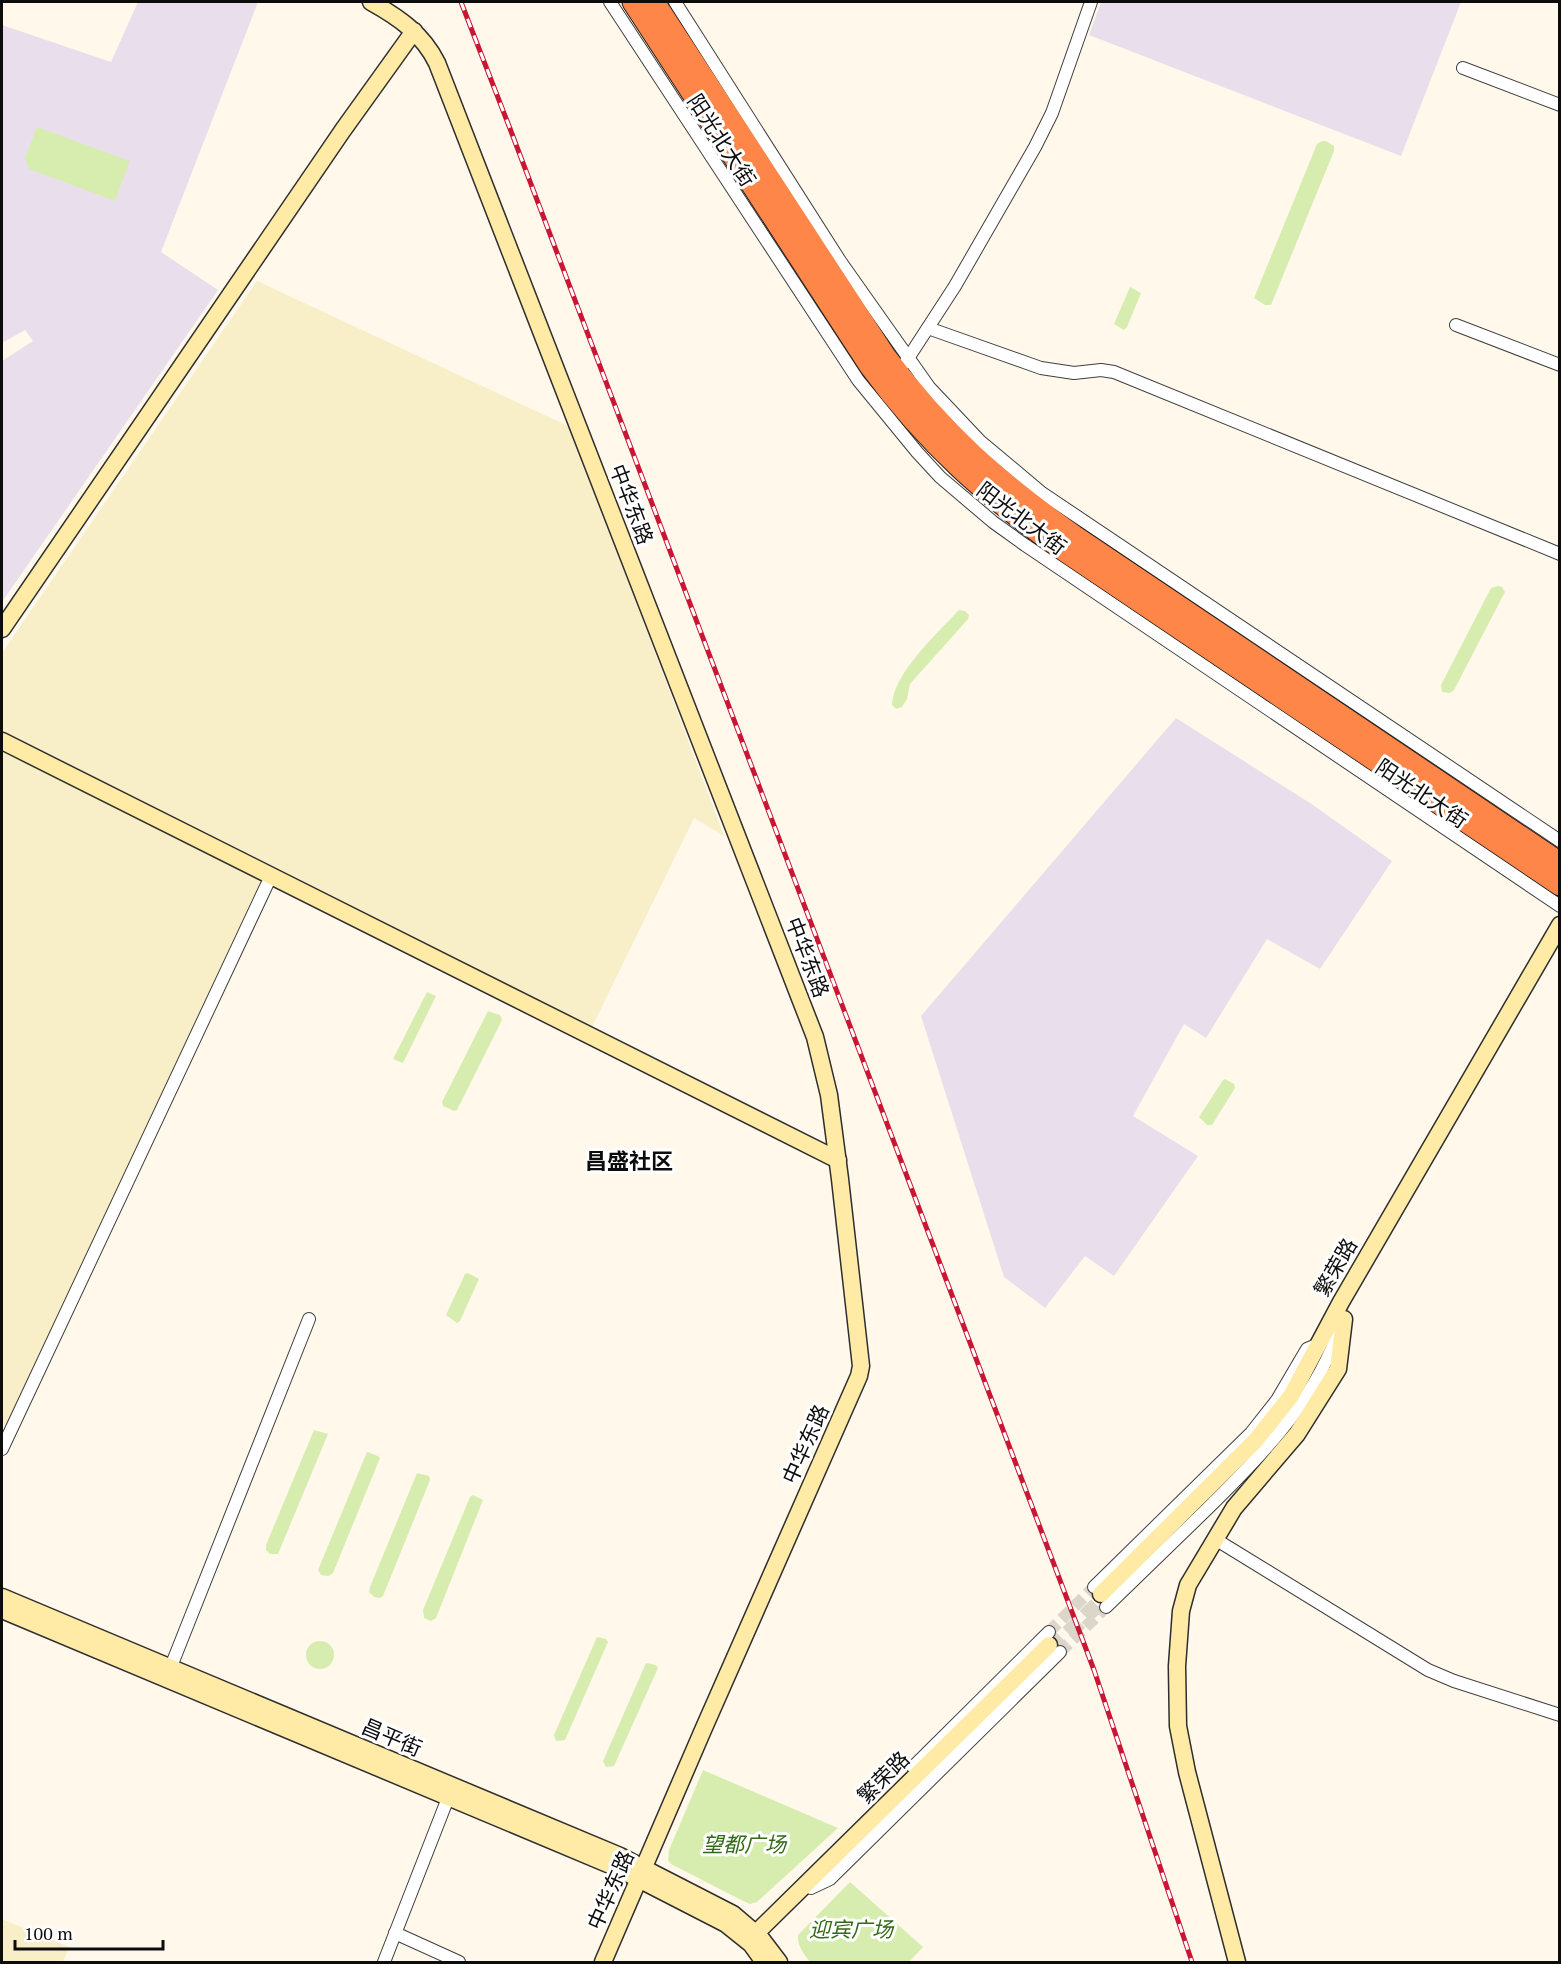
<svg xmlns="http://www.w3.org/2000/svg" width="1561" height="1964" font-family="'PT Serif','Noto Sans SC',serif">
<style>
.industrial{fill:#e9dfec}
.farmland{fill:#f8eec8}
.green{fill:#d7edb0}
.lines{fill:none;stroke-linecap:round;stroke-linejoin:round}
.street-tunnel{stroke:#dbd5ca;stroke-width:12;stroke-dasharray:12 6;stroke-linecap:butt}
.secondary-tunnel{stroke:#dbd5ca;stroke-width:16;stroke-dasharray:16 8;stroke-linecap:butt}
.street-casing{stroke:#3f3f3f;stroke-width:14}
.secondary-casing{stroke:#2e2e2e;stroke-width:19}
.highway-casing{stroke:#1d1d1d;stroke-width:23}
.street{stroke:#fff;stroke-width:12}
.secondary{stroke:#ffeaa6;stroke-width:16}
.highway{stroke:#ff8649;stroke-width:21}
.rail-casing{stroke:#ca1635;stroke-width:5}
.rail{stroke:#fff;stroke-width:3;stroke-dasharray:9;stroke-linecap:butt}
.labels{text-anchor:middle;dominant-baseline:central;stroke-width:6;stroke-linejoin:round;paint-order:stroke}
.street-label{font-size:21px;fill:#0c0c0c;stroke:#fff}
.park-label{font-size:21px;font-style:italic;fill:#326a16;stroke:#fff}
.neighbourhood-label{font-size:22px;font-weight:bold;fill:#0c0c0c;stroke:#fff}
</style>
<rect width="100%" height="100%" fill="#fff8eb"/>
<g class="industrial">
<polygon points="138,2 258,2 161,252 218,290 2,602 2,361 33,341 25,330 2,343 2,25 111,62"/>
<polygon points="1101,2 1461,2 1401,156 1089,35"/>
<polygon points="1176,718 1310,803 1392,861 1320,969 1267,939 1206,1038 1184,1024 1133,1116 1198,1156 1114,1276 1085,1256 1045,1308 1004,1277 921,1016"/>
</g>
<g class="farmland">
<polygon points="257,281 570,427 724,836 694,818 590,1031 2,734 2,653"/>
<polygon points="2,748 265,879 6,1425 2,1423"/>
<polygon points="2,1919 69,1947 63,1962 2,1962"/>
</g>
<g class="green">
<polygon points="37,127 130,161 115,201 29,169 25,158"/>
<polygon points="1322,141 1326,141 1334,146 1334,151 1271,305 1265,305 1254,298 1317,144"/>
<polygon points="1130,287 1141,293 1127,327 1124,330 1114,324"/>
<polygon points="1498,586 1502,587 1505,592 1454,690 1450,693 1442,692 1441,685 1491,588"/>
<path d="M959,610L965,611L969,615L968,619L910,684L907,699L902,707L896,709L892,705C893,673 938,633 959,610Z"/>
<polygon points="427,992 436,996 403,1063 393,1059"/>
<polygon points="488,1011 500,1015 502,1020 457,1110 454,1111 443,1106 442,1102"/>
<polygon points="1225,1079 1234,1084 1235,1088 1212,1125 1207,1125 1199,1117 1223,1080"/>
<polygon points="468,1273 479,1279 460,1321 457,1323 446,1315 465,1274"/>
<polygon points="314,1430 328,1434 278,1554 270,1554 266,1550 266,1545"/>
<polygon points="367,1452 378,1456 380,1458 333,1573 329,1576 321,1575 318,1570"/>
<polygon points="417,1473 429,1476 430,1480 383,1596 380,1598 374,1597 369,1592 370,1587"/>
<polygon points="473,1495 483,1500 436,1618 431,1621 424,1618 423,1610 470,1497"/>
<polygon points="597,1637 606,1639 608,1642 565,1740 556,1741 554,1735"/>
<circle cx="320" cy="1655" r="14"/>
<polygon points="646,1663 656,1665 658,1668 614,1766 606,1767 603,1761"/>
<polygon points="703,1770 838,1828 757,1902 750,1904 743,1901 671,1864 668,1860 669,1850"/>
<path d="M850,1882L923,1947L909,1962H810C804,1954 797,1946 798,1935Z"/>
</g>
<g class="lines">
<g class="street-tunnel">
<polyline points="1049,1632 1094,1587"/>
<polyline points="1060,1652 1106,1607"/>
</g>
<polyline class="secondary-tunnel" points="1051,1650 1104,1598"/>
<g class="street-casing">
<g id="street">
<polyline points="610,2 858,380 917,452 940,477 993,522 1025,545 1560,906"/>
<polyline points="675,2 840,261 929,387 980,441 1042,493 1560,841"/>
<polyline points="1463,68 1560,105"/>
<polyline points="1456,325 1560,365"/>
<polyline points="928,328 1041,368 1074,373 1101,370 1114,372 1560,554"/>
<polyline points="905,363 955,286 1035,147 1052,113 1091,2"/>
<polyline points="2,1449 271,876"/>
<polyline points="1215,1539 1428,1670 1454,1681 1560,1715"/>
<polyline points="1094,1587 1251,1433 1277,1400 1307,1349 1314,1346"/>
<path d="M1106,1607C1139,1575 1172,1543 1205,1511C1258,1459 1310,1407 1337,1336"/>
<polyline points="170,1669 309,1319"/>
<polyline points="913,1767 1049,1632"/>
<polyline points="811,1888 830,1879 1060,1652"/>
<polyline points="395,1933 459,1962"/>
<polyline points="384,1962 448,1798"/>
</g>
</g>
<g class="secondary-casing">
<g id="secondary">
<path d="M371,2C398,17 423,34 437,63L815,1037L829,1095L840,1179L861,1366L859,1376L703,1730L603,1962"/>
<polyline points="2,629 343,130 414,31"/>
<polyline points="2,741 838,1160"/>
<polyline points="1101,1594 1255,1441 1291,1396 1341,1302 1560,925"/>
<polyline points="2,1597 620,1856 733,1914 760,1937 779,1962"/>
<polyline points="2,1610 615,1867 726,1924 751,1944 764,1962"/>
<polyline points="748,1941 1049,1645"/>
<polyline points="1237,1962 1187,1772 1178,1726 1177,1666 1181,1611 1188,1585 1234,1508 1297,1434 1338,1369 1344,1319"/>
</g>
</g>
<g class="highway-casing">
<g id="highway">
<path d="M633,2L870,366C928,445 986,496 1066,552L1560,885"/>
<path d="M654,2L885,356C942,433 998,482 1076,537L1560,863"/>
</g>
</g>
<use href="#street" class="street"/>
<use href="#secondary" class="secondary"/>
<use href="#highway" class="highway"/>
<g class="rail-casing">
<polyline id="rail" points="461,2 509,126 1094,1670 1192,1962"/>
</g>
<use href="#rail" class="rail"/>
</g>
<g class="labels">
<g class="street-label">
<text transform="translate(722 140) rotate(57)">阳光北大街</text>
<text transform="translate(632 504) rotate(69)">中华东路</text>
<text transform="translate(1022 518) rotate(37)">阳光北大街</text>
<text transform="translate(1422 793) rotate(34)">阳光北大街</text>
<text transform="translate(808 957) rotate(69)">中华东路</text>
<text transform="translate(1335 1267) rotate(-60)">繁荣路</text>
<text transform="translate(805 1444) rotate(-66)">中华东路</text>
<text transform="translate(392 1737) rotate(23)">昌平街</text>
<text transform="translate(883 1777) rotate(-45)">繁荣路</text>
<text transform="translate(610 1890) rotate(-66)">中华东路</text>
</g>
<g class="park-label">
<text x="744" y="1844">望都广场</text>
<text x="851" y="1929">迎宾广场</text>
</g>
<g class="neighbourhood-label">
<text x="629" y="1160">昌盛社区</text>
</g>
</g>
<rect width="1561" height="1964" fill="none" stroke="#0c0c0c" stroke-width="6"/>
<path d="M15 1940v9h148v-9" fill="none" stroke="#0c0c0c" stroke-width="3"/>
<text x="24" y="1940" font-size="18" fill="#0c0c0c" stroke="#ffffff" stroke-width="4.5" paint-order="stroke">100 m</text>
</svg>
